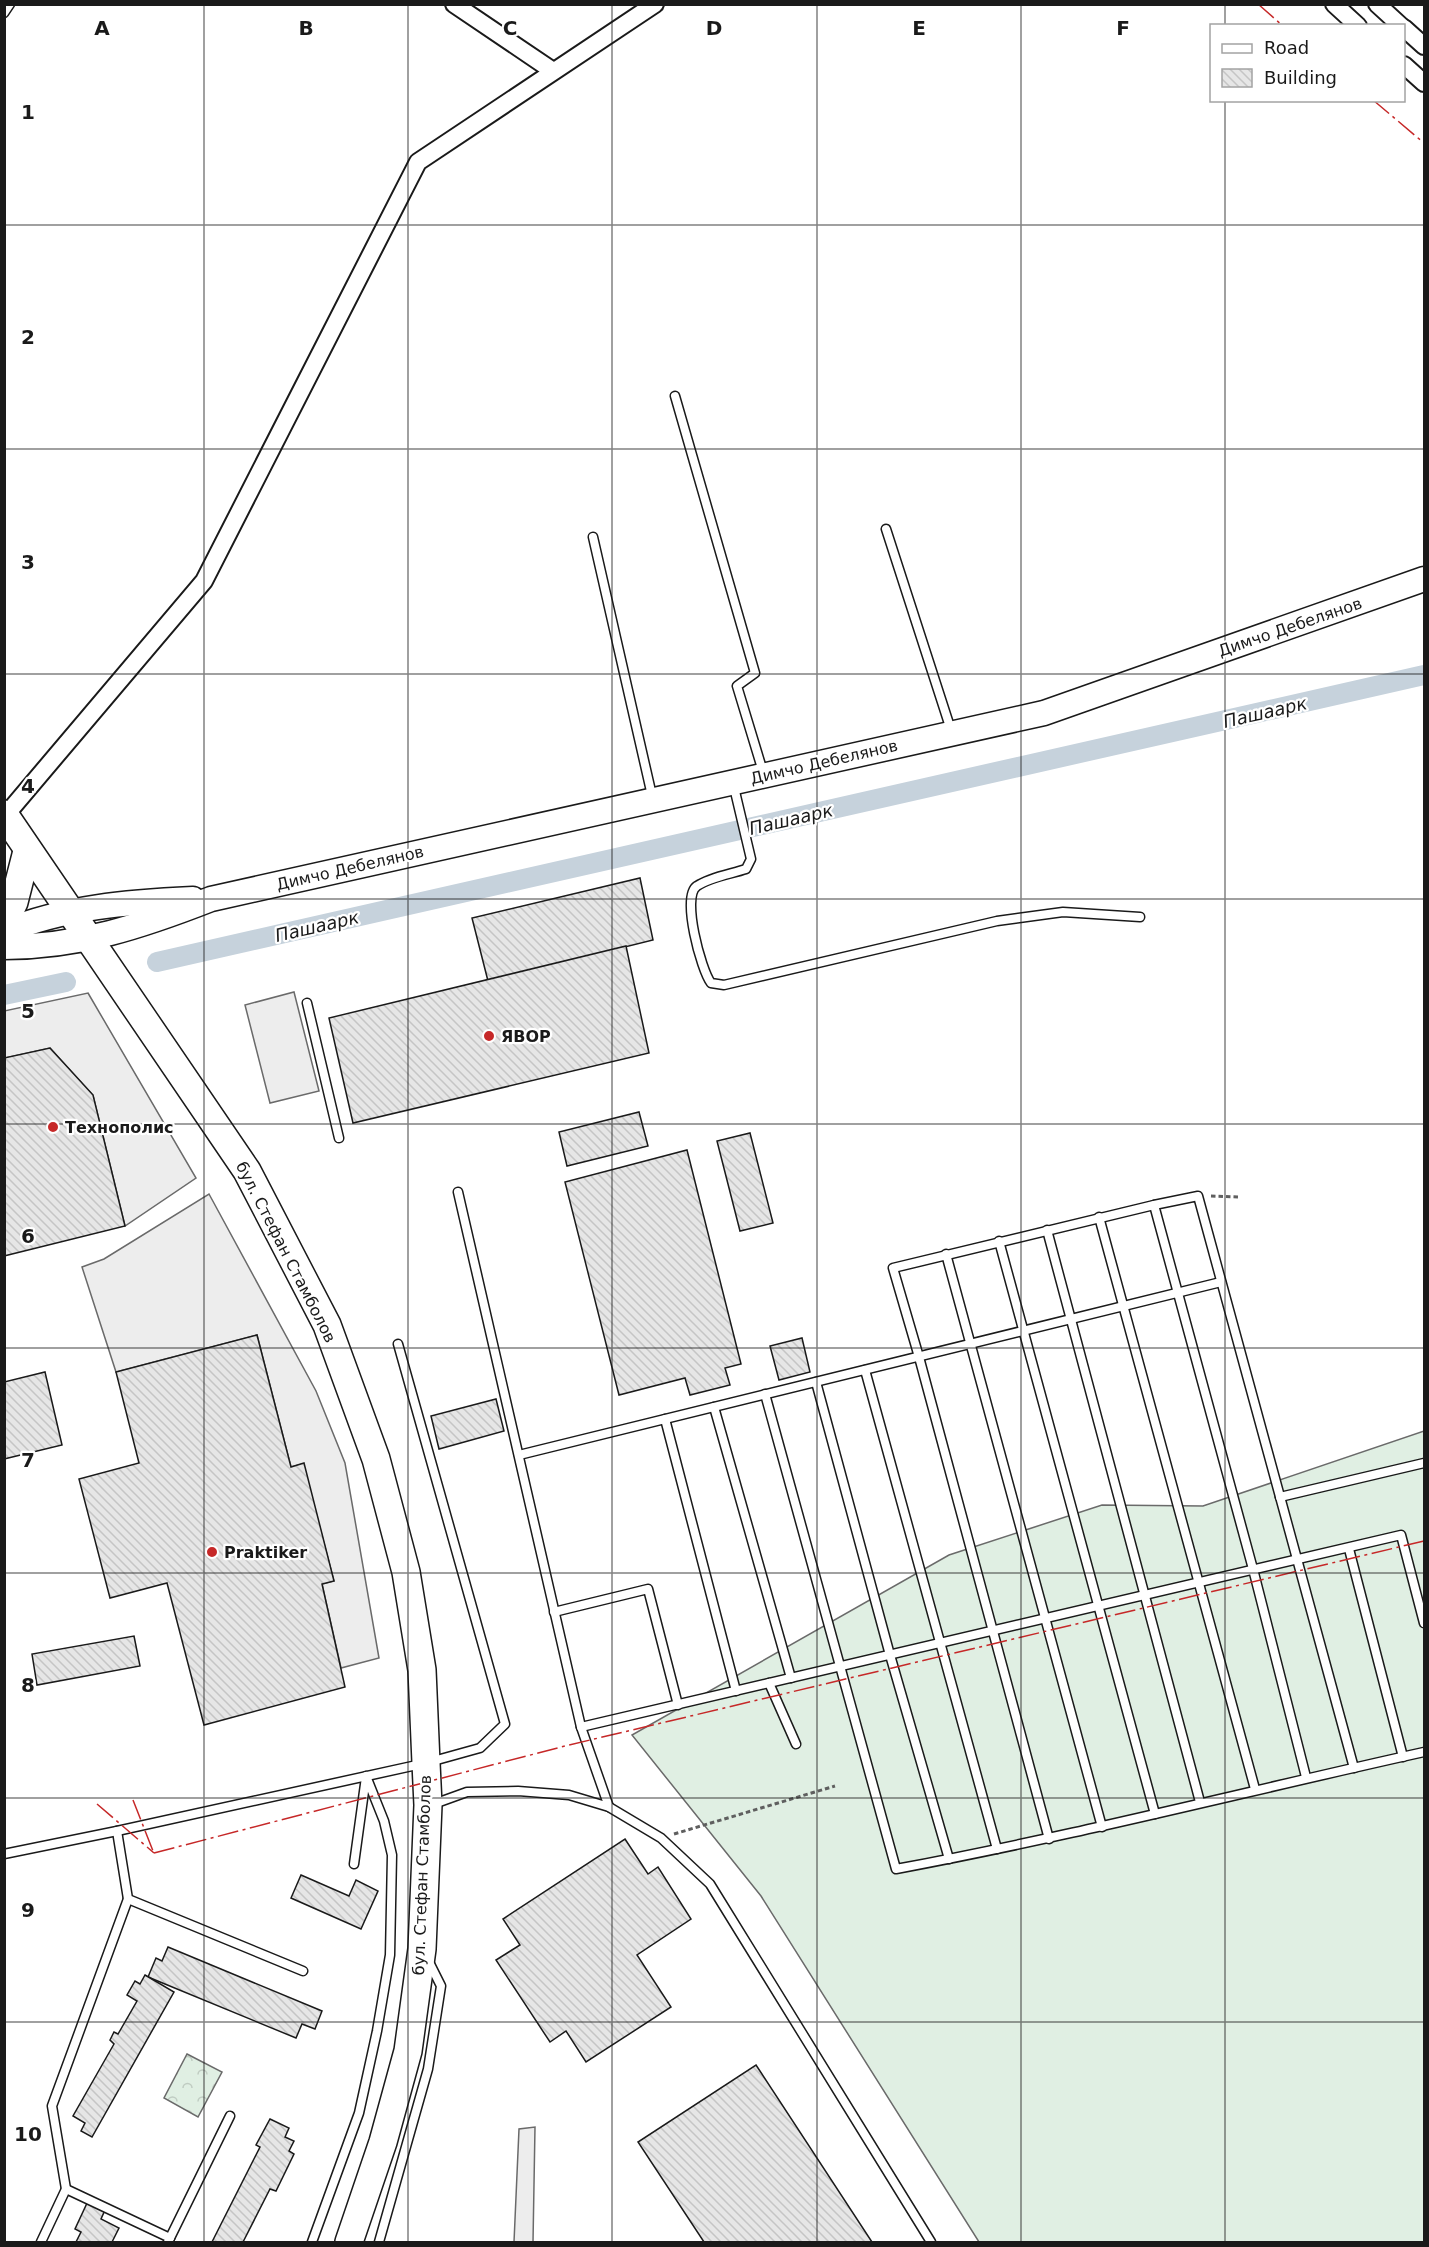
<svg xmlns="http://www.w3.org/2000/svg" width="1429" height="2247" font-family="'DejaVu Sans',sans-serif">
<style>
.grass{fill:#e0efe3;stroke:#6a6a6a;stroke-width:1.5}
.forest{fill:url(#forest-crowns);stroke:#6a6a6a;stroke-width:1.5}
.parking{fill:#ededed;stroke:#6a6a6a;stroke-width:1.5}
.lines{fill:none;stroke-linecap:round;stroke-linejoin:round}
.canal{stroke:#c6d2dc;stroke-width:20}
.building{fill:url(#building-back-hatch);stroke:#1a1a1a;stroke-width:1.5}
.lane-casing{stroke:#1a1a1a;stroke-width:11}
.street-casing{stroke:#1a1a1a;stroke-width:20}
.secondary-casing{stroke:#1a1a1a;stroke-width:27}
.primary-casing{stroke:#1a1a1a;stroke-width:30}
.path{stroke:#5f5f5f;stroke-width:3;stroke-dasharray:4.5 3;stroke-linecap:butt}
.lane{stroke:#fff;stroke-width:8}
.street{stroke:#fff;stroke-width:16}
.secondary{stroke:#fff;stroke-width:24}
.primary{stroke:#fff;stroke-width:27}
.power{stroke:#c62828;stroke-width:1.5;stroke-dasharray:21 4.5 3 4.5;stroke-linecap:butt}
.grid{fill:none;stroke:#1a1a1a;stroke-width:1.5;stroke-opacity:0.55}
.poi-dot{fill:#c62828;stroke:#fff;stroke-width:2}
.labels{text-anchor:middle;dominant-baseline:central;stroke-width:4.5;stroke-linejoin:round;paint-order:stroke}
.street-label{font-size:16px;fill:#1a1a1a;stroke:#fff}
.poi-label{font-size:16px;font-weight:bold;fill:#1a1a1a;stroke:#fff;text-anchor:start}
.water-label{font-size:18px;font-style:italic;fill:#1a1a1a;stroke:#fff}
.grid-label{font-size:20px;text-anchor:middle;font-weight:bold;fill:#1a1a1a;stroke:#fff;stroke-width:4.5;stroke-linejoin:round;paint-order:stroke}
</style>
<defs>
<pattern id="forest-crowns" width="20" height="18" patternUnits="userSpaceOnUse" patternTransform="scale(1.5)"><rect width="20" height="18" fill="#e0efe3"/><path d="M2 6a3 3 0 1 1 6 0M12 15a3 3 0 1 1 6 0" fill="none" stroke="#c0ccc2"/></pattern>
<pattern id="building-back-hatch" width="6" height="6" patternUnits="userSpaceOnUse" patternTransform="scale(1.5)"><rect width="6" height="6" fill="#e6e6e6"/><path d="M-1 5l2 2M0 0l6 6M5-1l2 2" fill="none" stroke="#c5c5c5"/></pattern>
</defs>
<rect width="100%" height="100%" fill="#fff"/>
<polygon class="grass" points="1424,1431 1424,2242 979,2242 761,1896 632,1735 949,1555 1102,1505 1203,1506"/>
<polygon class="forest" points="187,2054 222,2072 198,2117 164,2098"/>
<g class="parking">
<polygon points="294,992 319,1091 270,1103 245,1005"/>
<polygon points="88,993 196,1178 125,1226 93,1095 50,1048 5,1058 4,1011"/>
<polygon points="209,1194 316,1391 345,1463 379,1658 341,1668 322,1584 334,1581 303,1464 291,1467 257,1335 116,1372 82,1267 104,1259"/>
<polygon points="535,2127 533,2242 514,2242 519,2129"/>
</g>
<g class="lines">
<g class="canal">
<polyline points="157,962 1424,675"/>
<polyline points="4,995 66,982"/>
</g>
</g>
<g class="building">
<polygon points="640,878 653,940 488,981 472,918"/>
<polygon points="626,946 649,1053 353,1123 329,1018"/>
<polygon points="50,1048 93,1095 125,1226 4,1256 4,1058"/>
<polygon points="639,1112 648,1146 567,1166 559,1132"/>
<polygon points="750,1133 773,1223 740,1231 717,1141"/>
<polygon points="687,1150 741,1364 725,1368 730,1385 690,1395 685,1378 619,1395 565,1182"/>
<polygon points="257,1335 291,1467 304,1463 334,1581 322,1584 345,1687 204,1725 167,1583 110,1598 79,1479 139,1463 116,1372"/>
<polygon points="802,1338 810,1372 779,1380 770,1346"/>
<polygon points="45,1372 62,1445 4,1459 4,1382"/>
<polygon points="496,1399 504,1431 439,1449 431,1416"/>
<polygon points="134,1636 140,1666 37,1685 32,1654"/>
<polygon points="625,1839 648,1874 658,1867 691,1919 637,1955 671,2007 586,2062 566,2031 550,2042 496,1960 520,1945 503,1919"/>
<polygon points="301,1875 349,1896 356,1880 378,1891 361,1929 291,1898"/>
<polygon points="168,1947 322,2011 315,2029 302,2024 296,2038 148,1977 156,1958 162,1961"/>
<polygon points="145,1975 174,1992 92,2137 81,2131 85,2123 73,2116 114,2044 110,2040 114,2032 118,2034 137,2001 127,1995 135,1981 140,1984"/>
<polygon points="756,2065 872,2242 704,2242 638,2142"/>
<polygon points="270,2119 289,2128 285,2137 294,2141 289,2151 294,2154 276,2191 270,2189 243,2242 212,2242 260,2147 256,2145"/>
<polygon points="88,2201 105,2210 101,2219 119,2228 112,2242 76,2242 81,2232 75,2229"/>
</g>
<g class="lines">
<g class="lane-casing">
<g id="lane">
<polyline points="4,13 10,4"/>
<polyline points="675,396 755,673 737,686 764,775"/>
<polyline points="886,529 951,730"/>
<polyline points="593,537 653,800"/>
<path d="M733,783L751,859L746,869C731,874 710,877 697,886C681,896 701,970 711,983L724,985L997,921L1063,912L1140,917"/>
<polyline points="307,1003 339,1138"/>
<polyline points="458,1192 581,1727 609,1807"/>
<polyline points="1099,1217 1255,1789"/>
<polyline points="1047,1230 1200,1802"/>
<polyline points="999,1241 1155,1814"/>
<polyline points="946,1254 1102,1827"/>
<polyline points="865,1370 997,1849"/>
<polyline points="816,1382 890,1655 949,1859"/>
<path d="M765,1394L896,1869C1073,1836 1248,1791 1424,1752"/>
<polyline points="714,1407 791,1678"/>
<polyline points="665,1419 736,1691"/>
<polyline points="519,1455 1221,1282"/>
<polyline points="1280,1497 1424,1463"/>
<polyline points="1349,1549 1403,1757"/>
<polyline points="554,1612 648,1589 678,1705"/>
<polyline points="769,1683 796,1744"/>
<polyline points="581,1727 1401,1535 1424,1623"/>
<polyline points="1306,1777 1253,1569 1154,1205 1198,1196 1354,1768"/>
<polyline points="431,1805 467,1792 518,1791 569,1795 609,1807 661,1838 710,1884 931,2242"/>
<polyline points="117,1831 128,1899 303,1971"/>
<polyline points="1049,1839 919,1357 893,1268 1154,1205"/>
<polyline points="4,1854 117,1831 426,1763 480,1748 505,1724 398,1344"/>
<polyline points="354,1864 366,1777"/>
<polyline points="66,2189 52,2106 128,1899"/>
<polyline points="41,2242 66,2189 170,2238"/>
<polyline points="168,2242 230,2116"/>
<polyline points="312,2242 359,2113 377,2031 390,1955 392,1855 384,1821 366,1776"/>
<polyline points="379,2242 428,2069 441,1986 428,1960"/>
</g>
</g>
<g class="street-casing">
<g id="street">
<polyline points="454,4 553,71"/>
<polyline points="1334,4 1358,26"/>
<polyline points="1377,4 1401,26"/>
<polyline points="1404,28 1424,46"/>
<polyline points="1404,65 1424,83"/>
<polyline points="5,816 204,581 418,162 655,4"/>
</g>
</g>
<g class="secondary-casing">
<g id="secondary">
<path d="M4,932C64,907 129,902 193,899"/>
<path d="M4,947C79,947 142,926 211,899L1044,713L1424,579"/>
</g>
</g>
<g class="primary-casing">
<g id="primary">
<polyline points="4,814 247,1171 327,1325 376,1459 406,1572 422,1670 426,1763 428,1805 422,1949 408,2051 383,2142 349,2242"/>
<polyline points="4,923 14,902 27,851"/>
</g>
</g>
<g class="path">
<polyline points="1211,1196 1239,1197"/>
<polyline points="674,1834 835,1786"/>
</g>
<use href="#lane" class="lane"/>
<use href="#street" class="street"/>
<use href="#secondary" class="secondary"/>
<use href="#primary" class="primary"/>
<g class="power">
<polyline points="1258,4 1283,26"/>
<polyline points="1373,100 1424,143"/>
<polyline points="133,1800 153,1851"/>
<polyline points="97,1804 154,1853"/>
<polyline points="154,1853 565,1746 1424,1541"/>
</g>
</g>
<path class="grid" d="M204,4V2242M408,4V2242M612,4V2242M817,4V2242M1021,4V2242M1225,4V26M1225,100V2242M4,225H1424M4,449H1424M4,674H1424M4,899H1424M4,1124H1424M4,1348H1424M4,1573H1424M4,1798H1424M4,2022H1424"/>
<g class="poi-dot">
<circle cx="489" cy="1036" r="6"/>
<circle cx="53" cy="1127" r="6"/>
<circle cx="212" cy="1552" r="6"/>
</g>
<g class="labels">
<g class="street-label">
<text transform="translate(1290 627) rotate(-19)">Димчо Дебелянов</text>
<text transform="translate(824 762) rotate(-13)">Димчо Дебелянов</text>
<text transform="translate(350 868) rotate(-13)">Димчо Дебелянов</text>
<text transform="translate(286 1252) rotate(63)">бул. Стефан Стамболов</text>
<text transform="translate(422 1875) rotate(-88)">бул. Стефан Стамболов</text>
</g>
<g class="poi-label">
<text x="501" y="1036">ЯВОР</text>
<text x="65" y="1127">Технополис</text>
<text x="224" y="1552">Praktiker</text>
</g>
<g class="water-label">
<text transform="translate(1265 712) rotate(-13)">Пашаарк</text>
<text transform="translate(791 819) rotate(-13)">Пашаарк</text>
<text transform="translate(317 926) rotate(-13)">Пашаарк</text>
</g>
</g>
<g class="grid-label">
<text x="102" y="35">A</text>
<text x="306" y="35">B</text>
<text x="510" y="35">C</text>
<text x="714" y="35">D</text>
<text x="919" y="35">E</text>
<text x="1123" y="35">F</text>
<text x="28" y="119">1</text>
<text x="28" y="344">2</text>
<text x="28" y="569">3</text>
<text x="28" y="793">4</text>
<text x="28" y="1018">5</text>
<text x="28" y="1243">6</text>
<text x="28" y="1467">7</text>
<text x="28" y="1692">8</text>
<text x="28" y="1917">9</text>
<text x="28" y="2141">10</text>
</g>
<rect width="1429" height="2247" fill="none" stroke="#1a1a1a" stroke-width="12"/>
<rect x="1210" y="24" width="195" height="78" fill="#ffffff" stroke="#a3a3a3" stroke-width="1.5"/>
<rect x="1222" y="44" width="30" height="9" fill="#ffffff" stroke="#a3a3a3" stroke-width="1.5"/>
<text x="1264" y="54" font-size="18" fill="#1a1a1a">Road</text>
<rect x="1222" y="69" width="30" height="18" fill="url(#building-back-hatch)" stroke="#a3a3a3" stroke-width="1.5"/>
<text x="1264" y="84" font-size="18" fill="#1a1a1a">Building</text>
</svg>
